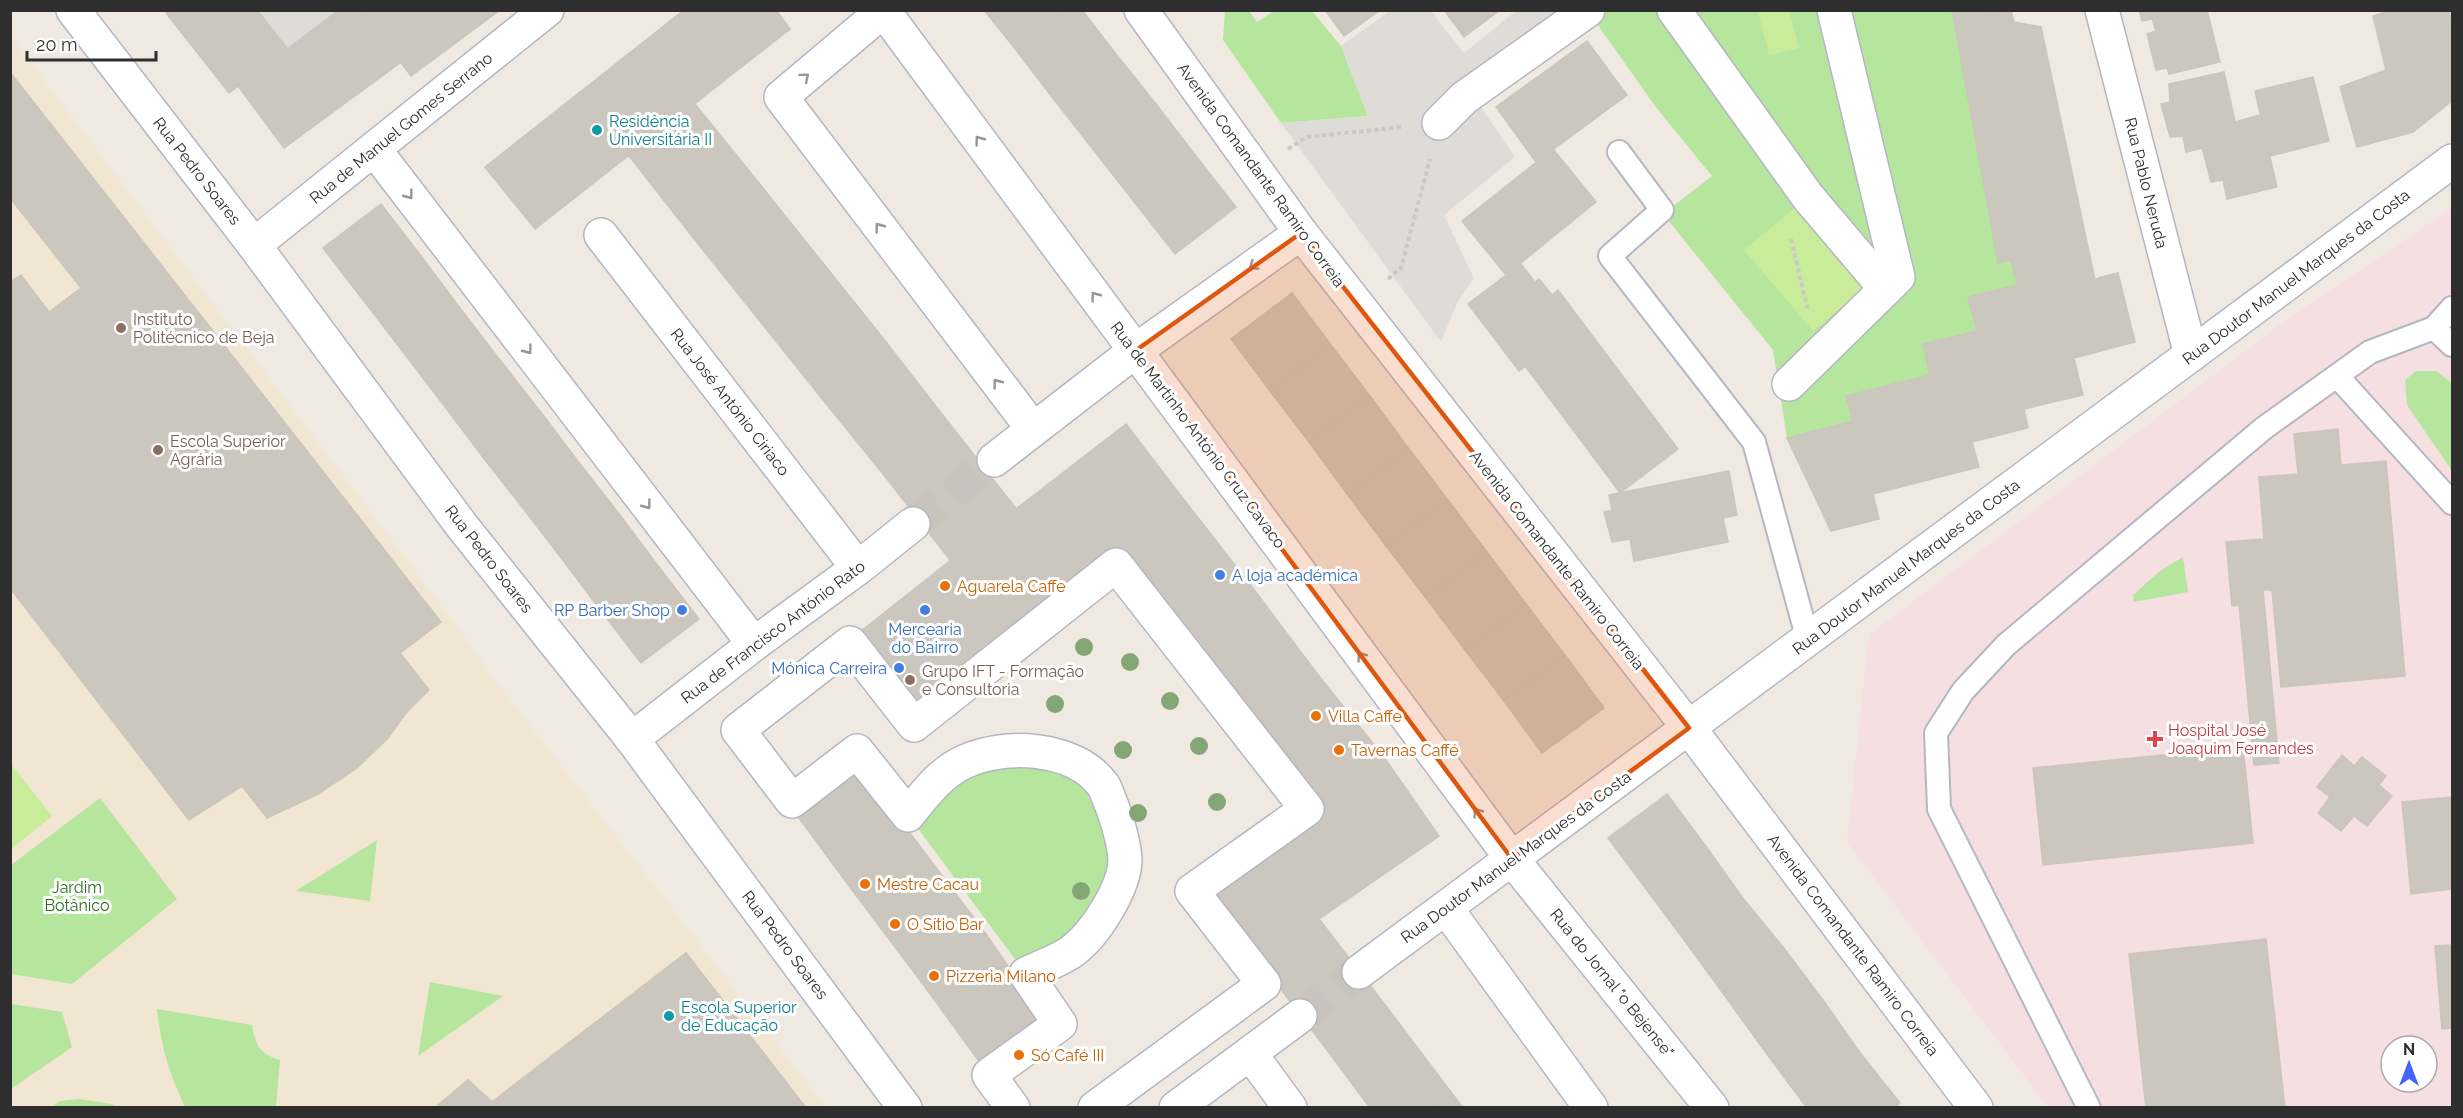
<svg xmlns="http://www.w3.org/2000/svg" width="2463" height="1118" font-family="Raleway,sans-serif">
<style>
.education{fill:#f0e6d1}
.medical{fill:#f5dfe0;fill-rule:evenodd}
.green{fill:#b6e59e}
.pitch{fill:#c9ec9a}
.plaza{fill:#dfdcd8}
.building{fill:#cbc7bf;stroke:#cbc5ba;stroke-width:1.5}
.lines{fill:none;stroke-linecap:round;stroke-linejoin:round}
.minor-tunnel{stroke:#c8c4bd;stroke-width:33;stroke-dasharray:33 16;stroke-linecap:butt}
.service-casing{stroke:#b4b7c1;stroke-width:26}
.pedestrian-casing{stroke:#b4b7c1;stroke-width:36}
.minor-casing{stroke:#b4b7c1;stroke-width:36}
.path{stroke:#c9c9c9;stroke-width:4;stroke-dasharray:4.5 3;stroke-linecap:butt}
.service{stroke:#fff;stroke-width:22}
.pedestrian{stroke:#fff;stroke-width:33}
.minor{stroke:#fff;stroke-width:33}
.tree{fill:#84a574}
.oneway{stroke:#969696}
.marked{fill:#df570e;fill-opacity:0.2;stroke:#df570e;stroke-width:4.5;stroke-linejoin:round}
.culture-dot{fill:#0f9aa8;stroke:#fff;stroke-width:2}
.education-dot{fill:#8d6e63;stroke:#fff;stroke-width:2}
.shop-dot{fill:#3f7fe0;stroke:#fff;stroke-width:2}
.food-dot{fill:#e8710a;stroke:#fff;stroke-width:2}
.health-dot{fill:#e0444e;stroke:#fff;stroke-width:2}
.labels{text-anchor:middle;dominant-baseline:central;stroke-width:6;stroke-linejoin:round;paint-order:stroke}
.culture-label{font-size:16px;fill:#0d838f;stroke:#fff;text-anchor:start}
.street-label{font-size:16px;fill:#2e2e2e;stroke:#fff}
.education-label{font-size:16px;fill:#785e54;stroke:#fff;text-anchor:start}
.shop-label{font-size:16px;fill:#366cbe;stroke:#fff;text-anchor:end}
.food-label{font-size:16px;fill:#c56008;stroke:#fff;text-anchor:start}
.health-label{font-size:16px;fill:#be3a42;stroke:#fff;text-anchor:start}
.park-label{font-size:16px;fill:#2c6e1b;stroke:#fff}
</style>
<rect width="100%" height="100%" fill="#efe9e1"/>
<polygon class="education" points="10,35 453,621 498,684 826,1107 11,1107"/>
<path class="medical" d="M2452,208V1107H2048L1847,842L1869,635L2285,321ZM2391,1046H2427V1082H2391Z"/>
<g class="green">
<polygon points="1225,11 1249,11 1257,22 1274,11 1312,11 1341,46 1368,116 1281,123 1223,40"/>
<polygon points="1588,11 1952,11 1998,263 2011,260 2017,285 1969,297 1977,331 1923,344 1930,375 1846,396 1853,421 1787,438 1773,350 1663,214 1712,176 1655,106"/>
<polygon points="2416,371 2436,371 2452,383 2452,471 2407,405 2405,380"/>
<polygon points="2183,557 2188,592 2134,602 2133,595 2160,571"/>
<polygon points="992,754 1103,786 1115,896 1026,974 908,815"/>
<polygon points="100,798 177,899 72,984 11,974 11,865"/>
<polygon points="377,840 370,901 296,891"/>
<polygon points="430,982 503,996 418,1056"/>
<polygon points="11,1004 62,1012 72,1047 11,1089"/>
<path d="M157,1009L252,1025C256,1046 259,1053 280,1060L276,1107H185C169,1073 161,1047 157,1009Z"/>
<polygon points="79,1099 111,1104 118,1107 52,1107 60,1101"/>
</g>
<g class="pitch">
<polygon points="1758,11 1789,11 1799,48 1769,55"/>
<polygon points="1808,197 1876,279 1813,331 1744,250"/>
<polygon points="10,763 52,816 11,849 10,849"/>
</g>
<g class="plaza">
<polygon points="257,11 339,11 287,48"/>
<polygon points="1390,11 1431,11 1464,53 1516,11 1577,11 1472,94 1515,157 1444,215 1474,278 1457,303 1441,342 1281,123 1368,116 1341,46"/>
</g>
<g class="building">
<polygon points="169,10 257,10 287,48 229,93 166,13"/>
<polygon points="339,10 363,10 401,62 284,148 238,86"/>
<polygon points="371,10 500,10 411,76 365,14"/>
<polygon points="684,10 776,10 790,29 535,229 485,167"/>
<polygon points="984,10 1066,10 1016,50"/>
<polygon points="1066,10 1082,10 1116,54 1055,101 1016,50"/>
<polygon points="1325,10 1380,10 1344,36"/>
<polygon points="1444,10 1500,10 1464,37"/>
<polygon points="1952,10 1982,10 2014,22 2041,27 2095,280 2011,260 1998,263"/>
<polygon points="1982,10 2011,10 2014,22"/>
<polygon points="2139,10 2207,10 2220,62 2169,74 2167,68 2156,70 2147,34 2156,31 2152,19 2142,21"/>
<polygon points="2393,10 2449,10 2452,24 2452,101 2413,132 2357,147 2340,87 2386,70 2373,16"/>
<polygon points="1587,41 1627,95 1536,162 1496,107"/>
<polygon points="1116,54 1156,104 1095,152 1055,101"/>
<polygon points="10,72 441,622 400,653 429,690 406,713 388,738 357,768 318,794 267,818 242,786 189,820 10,588 10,282 21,275 49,312 81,288 10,198"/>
<polygon points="2224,72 2239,139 2186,152 2183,136 2170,137 2161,104 2170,102 2169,84"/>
<polygon points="2313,77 2329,141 2270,156 2255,91"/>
<polygon points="695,104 758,182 691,235 629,156"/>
<polygon points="1156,104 1196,156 1135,203 1095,152"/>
<polygon points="2260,115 2277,187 2227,199 2223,180 2211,182 2202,147 2239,139 2235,122"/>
<polygon points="1553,149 1596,202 1506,275 1462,221"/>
<polygon points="1196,156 1236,207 1175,254 1135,203"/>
<polygon points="758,182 822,262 755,315 691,235"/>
<polygon points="381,204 421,256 363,300 323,248"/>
<polygon points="421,256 460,308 403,352 363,300"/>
<polygon points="2011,260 2095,280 2098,278 2118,273 2135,342 2074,358 2083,395 2024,409 2028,428 1972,442 1979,467 1873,494 1879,519 1831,531 1787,438 1853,421 1846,396 1930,375 1923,344 1977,331 1968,297 2017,285"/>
<polygon points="822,262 886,342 819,395 755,315"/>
<polygon points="1521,264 1535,282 1539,279 1552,295 1558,290 1640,399 1582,442 1525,366 1519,371 1468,304"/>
<polygon points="1292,293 1331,345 1270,391 1231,339"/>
<polygon points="460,308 500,360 442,403 403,352"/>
<polygon points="886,342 949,423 883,474 819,395"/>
<polygon points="1331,345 1370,396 1309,442 1270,391"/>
<polygon points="500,360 540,411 482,456 442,403"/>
<polygon points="1370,396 1409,449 1347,494 1309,442"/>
<polygon points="1640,399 1678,449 1620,493 1582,442"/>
<polygon points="540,411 580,464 522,507 482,456"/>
<polygon points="949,423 1076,585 1010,637 883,474"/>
<polygon points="1126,424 1185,501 1076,585 1016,509"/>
<polygon points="2338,429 2341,465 2386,461 2405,676 2281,687 2272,590 2263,590 2279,763 2254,765 2239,605 2232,606 2226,542 2264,539 2259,477 2298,474 2294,434"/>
<polygon points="1409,449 1448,500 1386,546 1347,494"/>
<polygon points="580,464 620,515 562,559 522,507"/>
<polygon points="1729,471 1737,515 1723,518 1728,542 1634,561 1630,539 1612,542 1604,512 1612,510 1609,495"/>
<polygon points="1448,500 1487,552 1426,598 1386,546"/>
<polygon points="1185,501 1249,583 1186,632 1122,549"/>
<polygon points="620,515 659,567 601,611 562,559"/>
<polygon points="1487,552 1526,604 1465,650 1426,598"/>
<polygon points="951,560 1010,637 916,710 856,635"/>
<polygon points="659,567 699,619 641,663 601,611"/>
<polygon points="1249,583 1319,676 1259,724 1186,632"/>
<polygon points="1526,604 1565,655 1504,701 1465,650"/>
<polygon points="1565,655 1604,708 1542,753 1504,701"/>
<polygon points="1319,676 1384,757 1324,806 1259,724"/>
<polygon points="2243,747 2253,843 2043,865 2033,768"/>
<polygon points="2342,755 2354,766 2362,757 2386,776 2379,785 2392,796 2367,826 2354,816 2341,831 2318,813 2330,797 2317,787"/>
<polygon points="1384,757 1439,836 1319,919 1265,846 1324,806"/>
<polygon points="857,762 916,841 852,890 793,810"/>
<polygon points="1667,794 1705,845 1646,889 1608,838"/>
<polygon points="2452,797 2452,889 2411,894 2402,802"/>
<polygon points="916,841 986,934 922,983 852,890"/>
<polygon points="1705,845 1742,897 1687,944 1646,889"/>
<polygon points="1265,846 1319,919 1386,1006 1327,1050 1206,891"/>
<polygon points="1742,897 1783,947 1722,992 1687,944"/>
<polygon points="986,934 1052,1030 989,1075 922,983"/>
<polygon points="2266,939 2285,1108 2146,1108 2129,954"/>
<polygon points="2452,945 2452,1030 2452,1028 2442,1029 2435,946"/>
<polygon points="1783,947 1823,1000 1761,1046 1722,992"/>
<polygon points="686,953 806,1108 666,1108 662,1102 655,1108 435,1108 468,1080 492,1102"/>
<polygon points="686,953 806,1108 435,1108 468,1080 492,1102"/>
<polygon points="1823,1000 1861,1054 1801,1100 1761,1046"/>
<polygon points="1386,1006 1451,1092 1430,1108 1370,1108 1327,1050"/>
<polygon points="1861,1054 1900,1103 1895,1108 1807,1108 1801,1100"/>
<polygon points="1451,1092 1463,1108 1430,1108"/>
</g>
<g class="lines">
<g class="minor-tunnel">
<polyline points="913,524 994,460"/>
<polyline points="1300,1016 1359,972"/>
</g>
<g class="service-casing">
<g id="service">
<polyline points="1619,152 1662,210 1610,256 1754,442 1808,640"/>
<polyline points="2434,328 2452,345"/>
<polyline points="2337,376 2452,503"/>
<polyline points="2089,1108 1939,809 1936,733 1963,691 2006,645 2264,428 2370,352 2434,328 2452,308"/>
</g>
</g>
<g class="pedestrian-casing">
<g id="pedestrian">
<polyline points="1674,10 1808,197 1886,289"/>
<polyline points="1439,123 1464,98 1588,10"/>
<polyline points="1789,384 1898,277 1834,10"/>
<path d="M1013,1108L989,1075L1060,1024L1026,974C1040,967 1058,961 1071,952C1094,936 1125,888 1125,859C1124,841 1118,823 1112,806C1109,800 1107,791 1103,785C1074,746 1004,743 964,762C940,773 924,795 908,815L857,751L792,801L738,730L850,643L914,725L1116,565L1307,809L1192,891L1264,984L1095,1108"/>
</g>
</g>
<g class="minor-casing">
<g id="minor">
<polyline points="73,10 254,245 462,526 632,739 905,1108"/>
<polyline points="883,10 1512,859 1712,1108"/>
<polyline points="1141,10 1301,233 1689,728 1976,1108"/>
<polyline points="2102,10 2191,355"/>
<polyline points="883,11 781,97 1033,429"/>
<polyline points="374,149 754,644"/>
<polyline points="601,235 858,568"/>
<polyline points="254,245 547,10"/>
<polyline points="994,460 1135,351 1301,233"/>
<polyline points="632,739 754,644 858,568 913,524"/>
<polyline points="1446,908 1591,1108"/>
<polyline points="1359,972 2452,161"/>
<polyline points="1250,1053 1290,1108"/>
<polyline points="1176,1108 1300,1016"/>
</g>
</g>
<g class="path">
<polyline points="1288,149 1307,137 1402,127"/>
<polyline points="1791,239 1808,311"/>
<polyline points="1388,279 1401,268 1430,159"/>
</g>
<use href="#service" class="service"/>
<use href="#pedestrian" class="pedestrian"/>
<use href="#minor" class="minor"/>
</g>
<g class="tree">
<circle cx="1084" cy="647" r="9"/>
<circle cx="1130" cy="662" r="9"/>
<circle cx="1170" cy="701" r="9"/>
<circle cx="1055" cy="704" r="9"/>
<circle cx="1199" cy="746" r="9"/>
<circle cx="1123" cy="750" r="9"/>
<circle cx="1217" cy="802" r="9"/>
<circle cx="1138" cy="813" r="9"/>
<circle cx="1081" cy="891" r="9"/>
</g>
<defs><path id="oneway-chevron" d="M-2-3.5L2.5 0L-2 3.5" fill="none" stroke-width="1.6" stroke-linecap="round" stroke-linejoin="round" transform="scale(1.5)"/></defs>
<g class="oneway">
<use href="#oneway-chevron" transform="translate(805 77) rotate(-40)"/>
<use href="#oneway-chevron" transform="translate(979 140) rotate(-127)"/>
<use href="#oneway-chevron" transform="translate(409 195) rotate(53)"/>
<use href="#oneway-chevron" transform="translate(879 227) rotate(-127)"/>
<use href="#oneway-chevron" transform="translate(1253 266) rotate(145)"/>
<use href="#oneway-chevron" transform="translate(1095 296) rotate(-127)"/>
<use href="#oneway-chevron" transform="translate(528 350) rotate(53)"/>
<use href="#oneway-chevron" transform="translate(997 383) rotate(-127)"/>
<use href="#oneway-chevron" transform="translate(647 505) rotate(53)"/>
<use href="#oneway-chevron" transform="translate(1361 656) rotate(-127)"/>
<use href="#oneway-chevron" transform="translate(1477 812) rotate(-127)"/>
</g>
<path class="marked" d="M1301,233L1689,728L1512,859L1135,351Z"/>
<g class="culture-dot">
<circle cx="597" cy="130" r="6"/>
<circle cx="669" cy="1016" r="6"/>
</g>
<g class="education-dot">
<circle cx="121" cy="328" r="6"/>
<circle cx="158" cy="450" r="6"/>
<circle cx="910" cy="680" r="6"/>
</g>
<g class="shop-dot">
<circle cx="1220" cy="575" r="6"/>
<circle cx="682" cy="610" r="6"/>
<circle cx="925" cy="610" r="6"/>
<circle cx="899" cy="668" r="6"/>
</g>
<g class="food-dot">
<circle cx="945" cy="586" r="6"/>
<circle cx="1316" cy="716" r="6"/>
<circle cx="1339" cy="750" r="6"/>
<circle cx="865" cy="884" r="6"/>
<circle cx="895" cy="924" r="6"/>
<circle cx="934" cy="976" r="6"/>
<circle cx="1019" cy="1055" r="6"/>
</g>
<path class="health-dot" d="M2152 730h6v6h6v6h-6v6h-6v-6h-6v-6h6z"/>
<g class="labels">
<g class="culture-label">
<text x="609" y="121">Residência<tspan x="609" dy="18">Universitária II</tspan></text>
<text x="681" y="1007">Escola Superior<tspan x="681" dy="18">de Educação</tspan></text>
</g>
<g class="street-label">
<text transform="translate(401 128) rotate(-39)">Rua de Manuel Gomes Serrano</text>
<text transform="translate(197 171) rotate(52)">Rua Pedro Soares</text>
<text transform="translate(1261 175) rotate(54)">Avenida Comandante Ramiro Correia</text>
<text transform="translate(2146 183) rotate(76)">Rua Pablo Neruda</text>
<text transform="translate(2296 277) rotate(-37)">Rua Doutor Manuel Marques da Costa</text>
<text transform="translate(730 402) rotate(52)">Rua José António Ciriaco</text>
<text transform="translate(1198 435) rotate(53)">Rua de Martinho António Cruz Cavaco</text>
<text transform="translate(489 559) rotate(52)">Rua Pedro Soares</text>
<text transform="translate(1557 560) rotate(52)">Avenida Comandante Ramiro Correia</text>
<text transform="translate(1906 567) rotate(-37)">Rua Doutor Manuel Marques da Costa</text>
<text transform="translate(773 632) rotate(-37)">Rua de Francisco António Rato</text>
<text transform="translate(1516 857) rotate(-36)">Rua Doutor Manuel Marques da Costa</text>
<text transform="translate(785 945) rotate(53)">Rua Pedro Soares</text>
<text transform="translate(1853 945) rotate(53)">Avenida Comandante Ramiro Correia</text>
<text transform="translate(1612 983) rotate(51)">Rua do Jornal "o Bejense"</text>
</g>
<g class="education-label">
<text x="133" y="319">Instituto<tspan x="133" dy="18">Politécnico de Beja</tspan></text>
<text x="170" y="441">Escola Superior<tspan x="170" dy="18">Agrária</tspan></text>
<text x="922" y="671">Grupo IFT - Formação<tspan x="922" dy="18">e Consultoria</tspan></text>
</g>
<g class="shop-label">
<text x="1232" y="575" text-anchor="start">A loja académica</text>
<text x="670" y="610">RP Barber Shop</text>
<text x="925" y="629" text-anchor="middle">Mercearia<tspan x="925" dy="18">do Bairro</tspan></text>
<text x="887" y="668">Mónica Carreira</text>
</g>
<g class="food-label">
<text x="957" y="586">Aguarela Caffe</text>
<text x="1328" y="716">Villa Caffe</text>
<text x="1351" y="750">Tavernas Caffé</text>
<text x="877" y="884">Mestre Cacau</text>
<text x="907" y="924">O Sítio Bar</text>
<text x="946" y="976">Pizzeria Milano</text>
<text x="1031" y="1055">Só Café III</text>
</g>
<g class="health-label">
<text x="2168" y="730">Hospital José<tspan x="2168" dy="18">Joaquim Fernandes</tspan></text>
</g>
<g class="park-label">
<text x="77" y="887">Jardim<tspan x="77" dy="18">Botânico</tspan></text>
</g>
</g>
<rect width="2463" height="1118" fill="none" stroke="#2e2e2e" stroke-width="24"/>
<g transform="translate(2409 1064)"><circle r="28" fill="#ffffff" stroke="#ababab" stroke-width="1.5"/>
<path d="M0-4.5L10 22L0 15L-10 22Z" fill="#4264fb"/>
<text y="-9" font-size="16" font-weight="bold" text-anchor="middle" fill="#2e2e2e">N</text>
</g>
<path d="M27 51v9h129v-9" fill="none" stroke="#2e2e2e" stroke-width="3"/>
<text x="36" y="51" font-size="18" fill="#2e2e2e" stroke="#ffffff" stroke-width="4.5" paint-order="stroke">20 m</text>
</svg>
